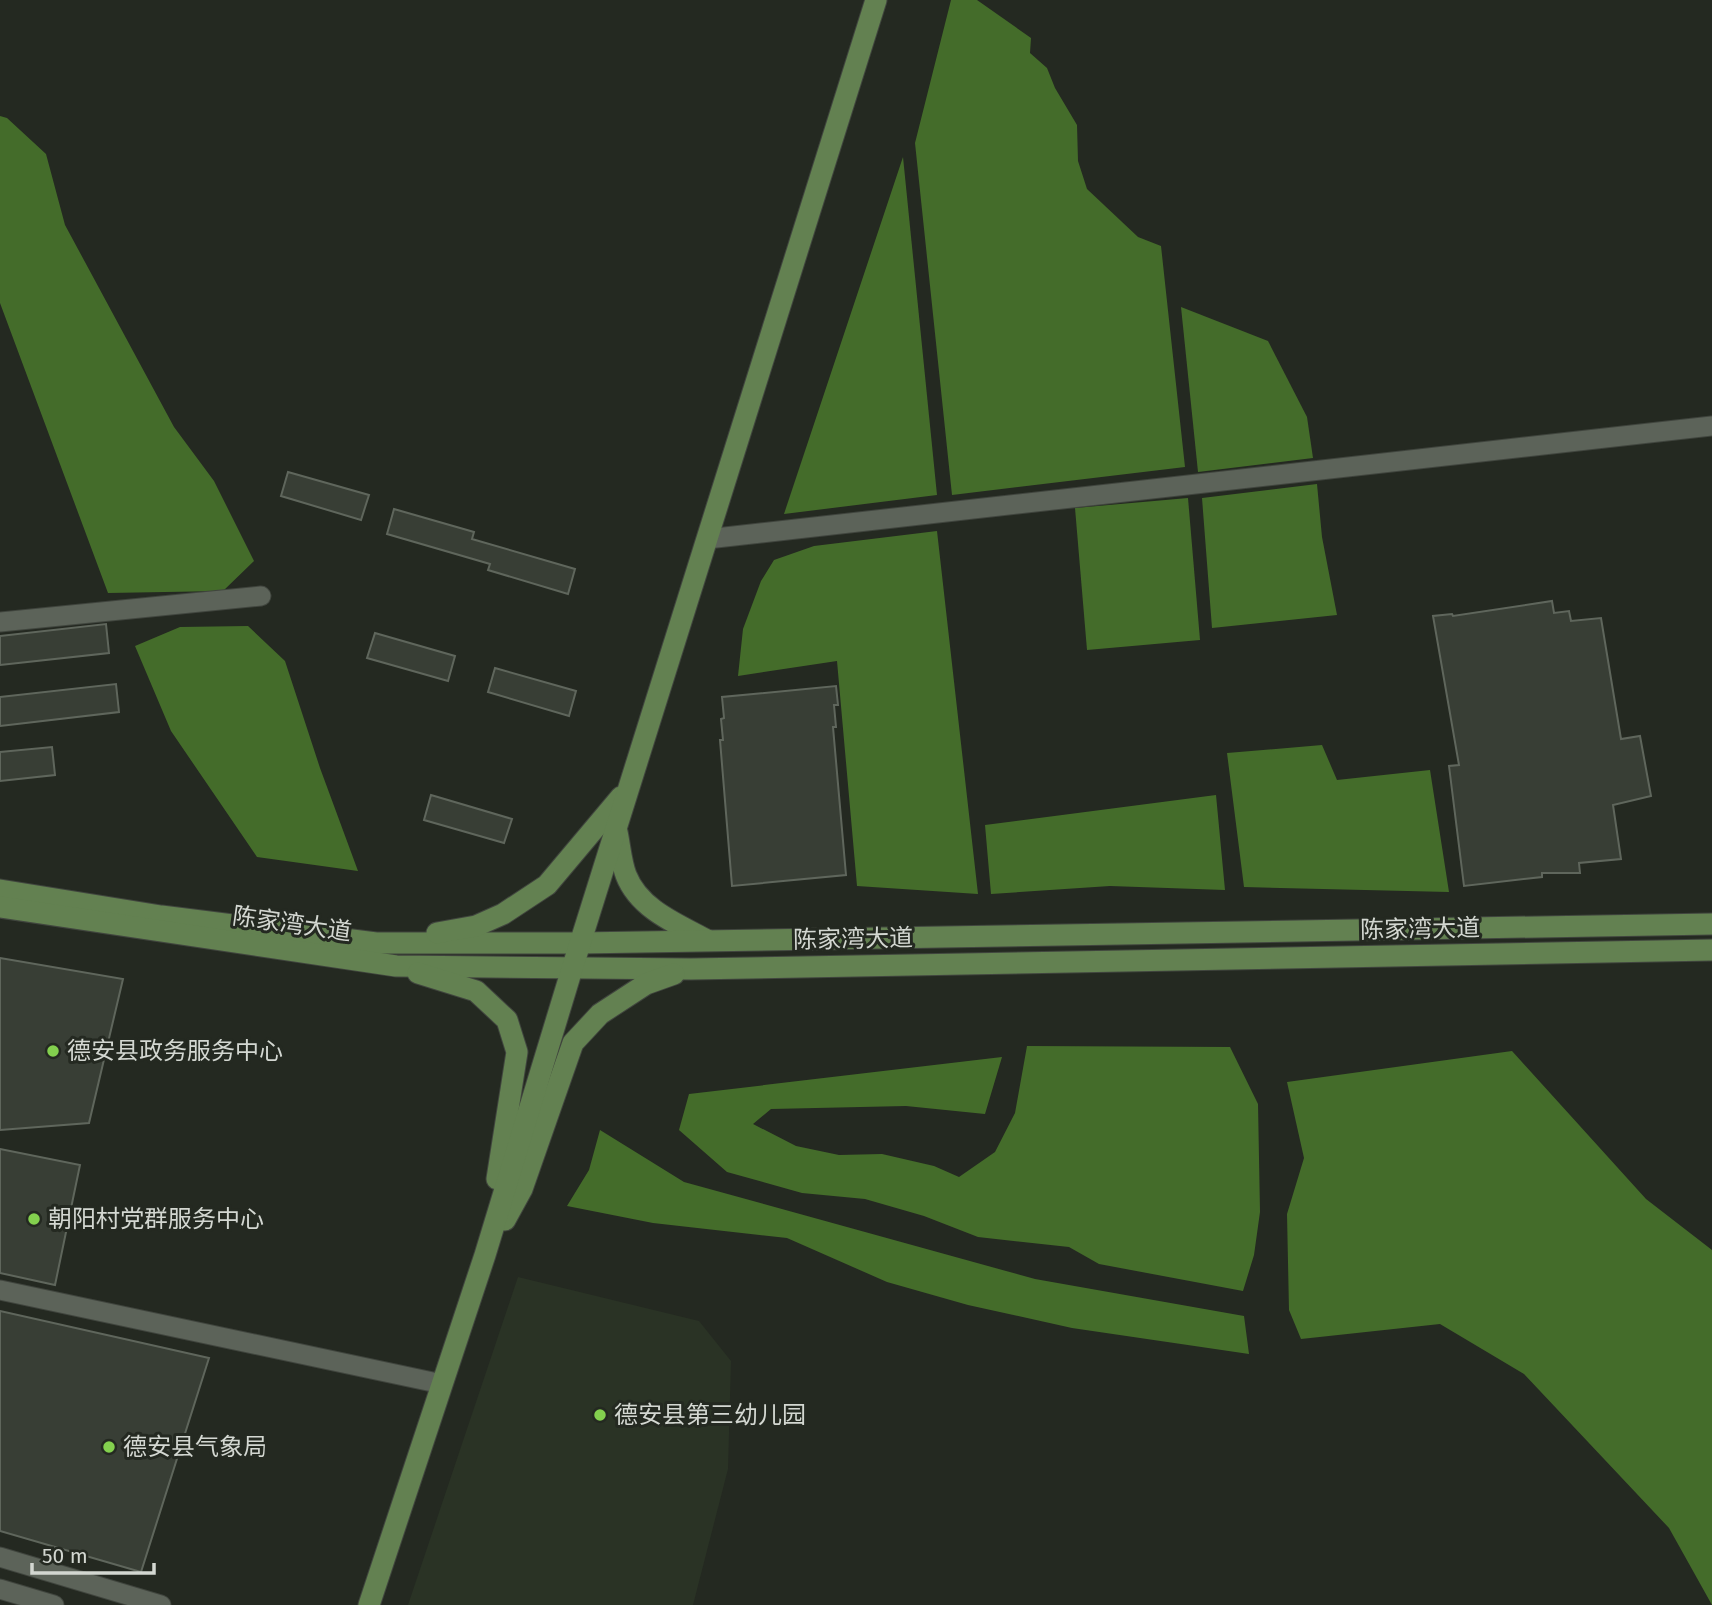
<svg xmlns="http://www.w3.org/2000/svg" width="1712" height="1605" font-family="'Fira Sans','Noto Sans SC',sans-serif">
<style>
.built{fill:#2a3325}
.water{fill:#446c2a}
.building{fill:#383e35;stroke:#5f665c;stroke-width:2}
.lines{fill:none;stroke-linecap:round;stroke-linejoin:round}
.minor-casing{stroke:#40453e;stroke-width:21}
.major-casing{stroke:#40453e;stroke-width:23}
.minor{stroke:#5c6359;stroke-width:19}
.major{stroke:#638151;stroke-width:21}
.poi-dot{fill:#83d04e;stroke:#242921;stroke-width:2.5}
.labels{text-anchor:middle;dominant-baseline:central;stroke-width:6;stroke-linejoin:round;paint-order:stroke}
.street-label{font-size:24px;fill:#d3d7d1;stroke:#242921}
.poi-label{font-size:24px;fill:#d3d7d1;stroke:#242921;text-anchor:start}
</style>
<rect width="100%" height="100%" fill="#242921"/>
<polygon class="built" points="518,1277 699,1321 731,1361 728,1469 693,1605 408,1605"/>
<g class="water">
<polygon points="951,0 977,0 1031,38 1030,53 1047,68 1055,88 1077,125 1078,161 1087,189 1138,237 1161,246 1185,467 952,495 915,143"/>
<polygon points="0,116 7,118 46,154 65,225 174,427 214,481 254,561 223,591 108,593 0,303"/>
<polygon points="903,157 937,495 784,514"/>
<polygon points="1181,307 1268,341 1307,417 1313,458 1198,472"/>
<polygon points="1317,484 1322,537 1337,615 1212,628 1202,498"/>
<polygon points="1188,498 1200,640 1087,650 1075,508"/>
<polygon points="937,531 978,894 857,886 837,661 738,676 743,629 761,581 774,560 814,546"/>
<polygon points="248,626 285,661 320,768 358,871 257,857 171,731 135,646 180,627"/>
<polygon points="1322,745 1337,780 1430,770 1449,892 1244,887 1227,753"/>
<polygon points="1216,795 1225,890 1110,886 991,894 985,825"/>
<polygon points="1027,1046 1230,1047 1258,1104 1260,1212 1254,1255 1243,1291 1099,1264 1069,1247 978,1237 924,1216 865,1199 802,1193 727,1172 679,1130 689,1094 1002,1057 985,1114 906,1106 771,1109 753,1124 796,1146 839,1155 882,1154 934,1166 959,1177 995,1152 1015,1113"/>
<polygon points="1512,1051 1646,1199 1712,1250 1712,1605 1669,1528 1524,1374 1440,1324 1301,1339 1289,1310 1287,1214 1304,1158 1287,1082"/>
<polygon points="600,1130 684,1182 1035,1279 1244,1316 1249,1354 1072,1328 968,1305 887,1282 787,1238 653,1223 567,1206 589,1170"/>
</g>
<g class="building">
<polygon points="288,472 369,495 361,520 281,496"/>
<polygon points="394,509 474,532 472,539 575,569 568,594 488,570 490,564 387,534"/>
<polygon points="1552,601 1554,613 1569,611 1571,621 1601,618 1621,739 1640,736 1651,796 1613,805 1621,859 1579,863 1580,873 1542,873 1542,877 1464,886 1449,766 1459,765 1433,616 1452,614 1453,616"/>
<polygon points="106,624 109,653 0,665 0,636"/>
<polygon points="375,633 455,656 448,681 367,658"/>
<polygon points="495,668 576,691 569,716 488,692"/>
<polygon points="116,684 119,712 0,726 0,697"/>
<polygon points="836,686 838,705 834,705 836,727 833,727 846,875 732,886 720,740 723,740 721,719 724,718 722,697"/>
<polygon points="52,747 55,775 0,781 0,752"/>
<polygon points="431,795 512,819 504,843 424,820"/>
<polygon points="0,958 123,979 89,1123 0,1130"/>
<polygon points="0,1149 80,1165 55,1285 0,1273"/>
<polygon points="0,1311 209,1358 141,1572 0,1531"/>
</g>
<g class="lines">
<g class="minor-casing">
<g id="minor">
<polyline points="707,539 1712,426"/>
<polyline points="0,622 261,596"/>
<polyline points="0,1290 442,1384"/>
<polyline points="0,1557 161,1605"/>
<polyline points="0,1589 54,1605"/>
</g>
</g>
<g class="major-casing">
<g id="major">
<path d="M617,832C620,846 621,862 626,875C639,909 677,924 707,940"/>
<polyline points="0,890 161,916 376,943 580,943 1712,924"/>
<polyline points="0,907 396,966 691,969 1712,950"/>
<polyline points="437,933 476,926 503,914 547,885 621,797"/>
<polyline points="418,973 476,991 507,1020 517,1052 497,1179"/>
<polyline points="505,1220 522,1189 573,1043 600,1014 646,984 674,974"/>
<polyline points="369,1605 485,1255 572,969 876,0"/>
</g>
</g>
<use href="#minor" class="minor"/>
<use href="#major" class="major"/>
</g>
<g class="poi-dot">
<circle cx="53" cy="1051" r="7"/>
<circle cx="34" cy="1219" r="7"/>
<circle cx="600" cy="1415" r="7"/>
<circle cx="109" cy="1447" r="7"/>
</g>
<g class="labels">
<g class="street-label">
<text transform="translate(292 924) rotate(8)">陈家湾大道</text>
<text transform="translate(1420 929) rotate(-1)">陈家湾大道</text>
<text transform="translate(853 939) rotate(-1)">陈家湾大道</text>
</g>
<g class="poi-label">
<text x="67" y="1051">德安县政务服务中心</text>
<text x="48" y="1219">朝阳村党群服务中心</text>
<text x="614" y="1415">德安县第三幼儿园</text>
<text x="123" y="1447">德安县气象局</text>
</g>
</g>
<path d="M32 1563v10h122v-10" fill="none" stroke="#d3d7d1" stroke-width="3.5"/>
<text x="42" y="1563" font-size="21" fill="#d3d7d1" stroke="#242921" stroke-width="5" paint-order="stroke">50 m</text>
</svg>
